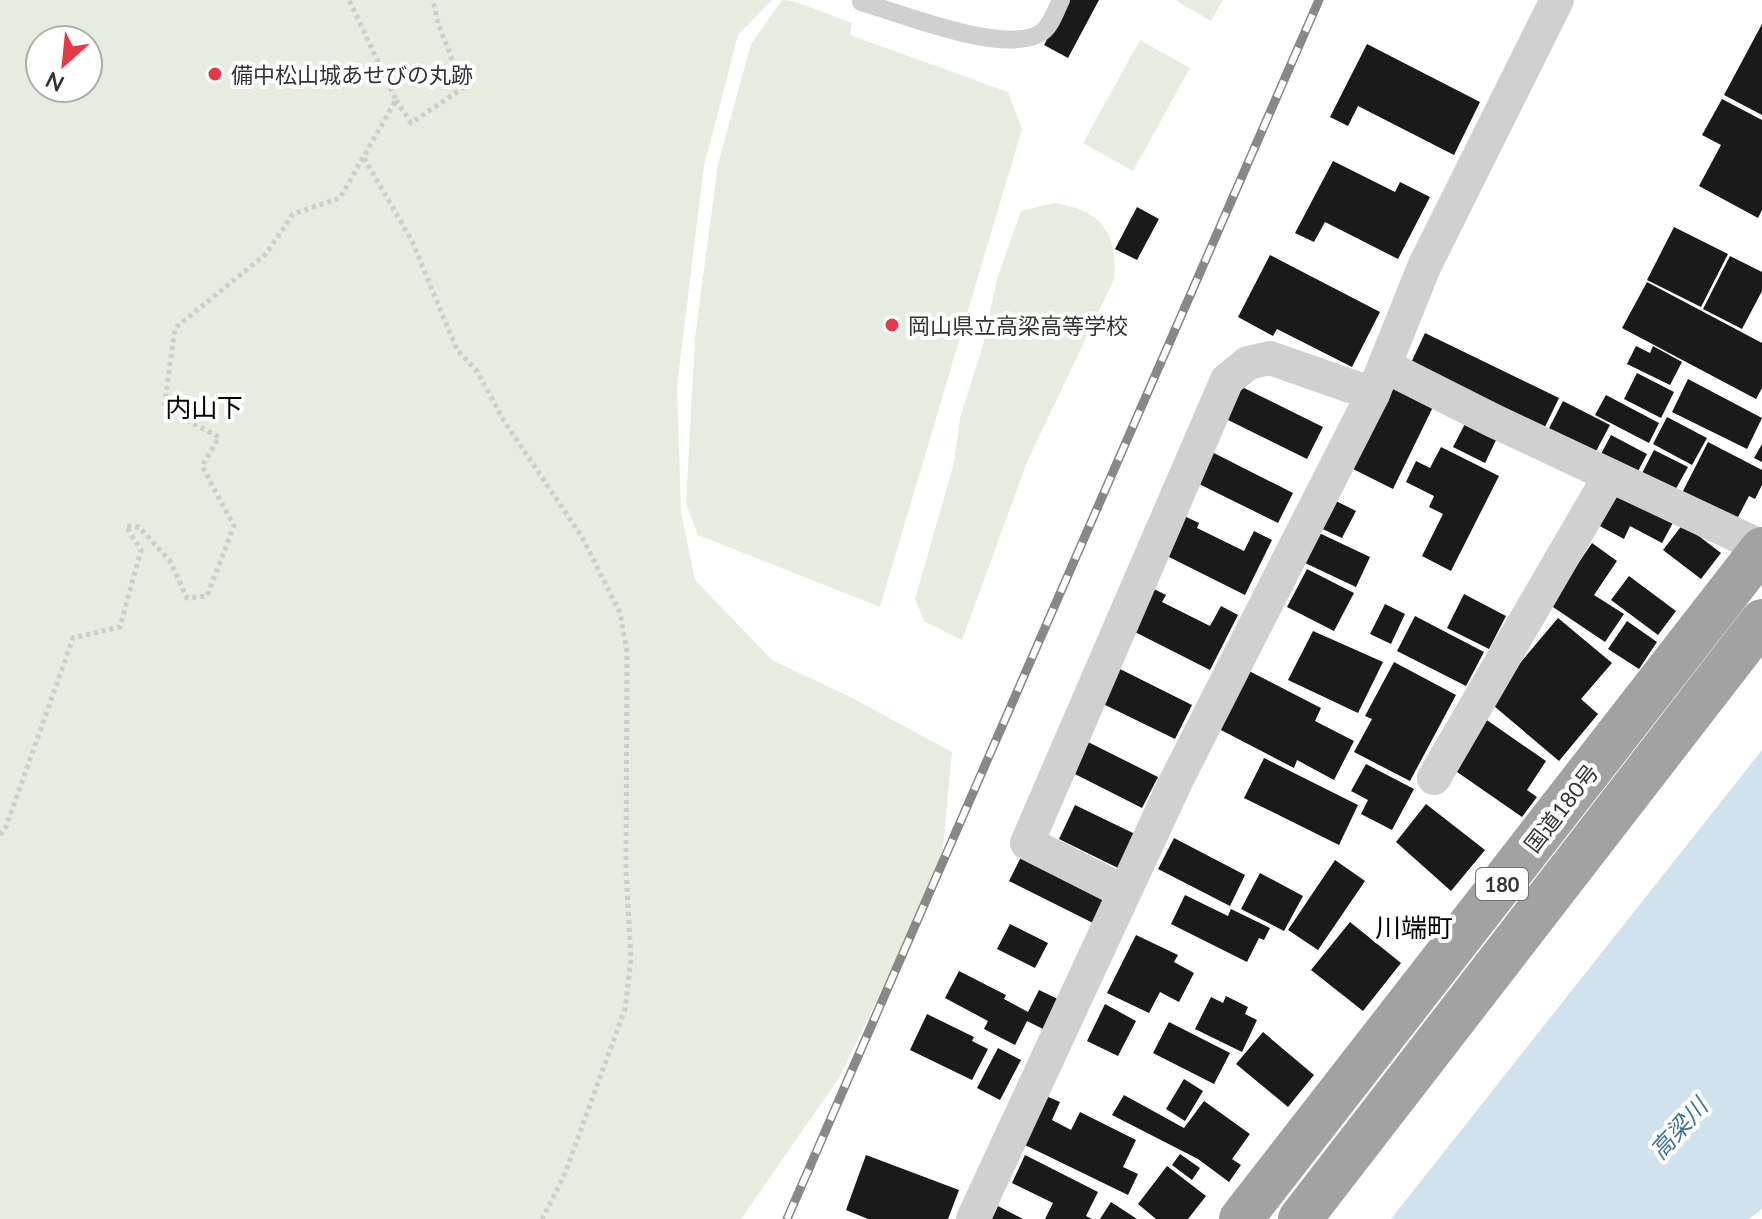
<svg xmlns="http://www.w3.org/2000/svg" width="1762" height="1219" font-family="Lato,'Noto Sans JP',sans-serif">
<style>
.green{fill:#e6ecdf;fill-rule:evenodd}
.water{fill:#cfe2ee}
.building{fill:#1a1a1a}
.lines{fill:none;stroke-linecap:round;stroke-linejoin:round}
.path{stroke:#cdcdcd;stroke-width:5;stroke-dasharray:4 4;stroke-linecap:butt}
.service{stroke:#d0d0d0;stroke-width:18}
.minor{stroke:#d0d0d0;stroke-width:34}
.trunk{stroke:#a2a2a2;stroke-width:44}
.rail-casing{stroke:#888;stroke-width:9}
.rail{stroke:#fff;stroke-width:6;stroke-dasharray:18;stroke-linecap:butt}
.poi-dot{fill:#e63946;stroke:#fff;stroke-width:3}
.labels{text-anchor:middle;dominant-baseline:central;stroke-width:8;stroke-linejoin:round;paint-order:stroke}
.shield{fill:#fff;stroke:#707070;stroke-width:2}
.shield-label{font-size:20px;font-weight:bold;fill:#333}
.poi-label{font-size:22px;fill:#333;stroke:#fff;text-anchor:start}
.street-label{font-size:22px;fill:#333;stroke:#fff}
.water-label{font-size:24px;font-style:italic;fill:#3f7597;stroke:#fff}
.quarter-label{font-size:26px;fill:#000;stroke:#fff}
</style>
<rect width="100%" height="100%" fill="#fff"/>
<g class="green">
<path d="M0,0H772L738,35L704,166L677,386L681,513L695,580L772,660L850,697L952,752L941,868L839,1078L741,1219H0ZM40,40H88V88H40Z"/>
<path d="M782,0C798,0 834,17 852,23L850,35L1008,92L1022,129L880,607L698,535L686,504L695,338L718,164L751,44Z"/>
<polygon points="1175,0 1223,0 1211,21"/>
<polygon points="1140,40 1190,68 1133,171 1083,143"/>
<path d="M1054,203C1101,210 1118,232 1114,279L1027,462L962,640L924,621L915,599L954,463L960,418L983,345L997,279L1021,211Z"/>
</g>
<polygon class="water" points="1762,750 1762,1209 1749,1219 1391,1219"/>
<g class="building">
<polygon points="1068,0 1099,0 1068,58 1044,45"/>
<polygon points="1762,24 1762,115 1724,95"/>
<polygon points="1367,44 1480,102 1454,155 1358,106 1348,126 1330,117"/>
<polygon points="1722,99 1762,120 1762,210 1758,218 1699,186 1721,145 1702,135"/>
<polygon points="1333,161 1395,192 1400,182 1430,197 1398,259 1325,222 1314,242 1295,233"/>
<polygon points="1137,207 1159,219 1137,260 1115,249"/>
<polygon points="1674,227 1728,254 1701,307 1647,280"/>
<polygon points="1270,255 1380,312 1352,367 1277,329 1273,336 1238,317"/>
<polygon points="1730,256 1762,272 1762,291 1742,329 1703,309"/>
<polygon points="1647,282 1762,343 1762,388 1756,399 1622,328"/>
<polygon points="1425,333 1559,398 1543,431 1409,367"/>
<polygon points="1636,346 1650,353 1653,346 1682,362 1670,385 1627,364"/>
<polygon points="1637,373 1674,392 1661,418 1624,399"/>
<polygon points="1688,379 1762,418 1747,449 1672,412"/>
<polygon points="1389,385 1433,407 1393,489 1349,467"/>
<polygon points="1240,386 1323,427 1307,459 1224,418"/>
<polygon points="1606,395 1659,423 1649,443 1595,415"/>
<polygon points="1563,401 1610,425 1594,455 1547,432"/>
<polygon points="1667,417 1707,438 1692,465 1653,444"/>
<polygon points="1468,418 1499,434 1485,463 1453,447"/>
<polygon points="1611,435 1647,454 1635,477 1599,458"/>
<polygon points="1708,442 1762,470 1762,485 1755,499 1749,496 1736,521 1682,493"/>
<polygon points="1762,444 1762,462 1754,458"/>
<polygon points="1441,447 1499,476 1451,571 1422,556 1443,514 1429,507 1434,496 1406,482 1416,461 1430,468"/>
<polygon points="1206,449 1293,493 1278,523 1191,480"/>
<polygon points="1654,450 1688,467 1673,494 1640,477"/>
<polygon points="1615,488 1675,519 1662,543 1630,526 1624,539 1596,524"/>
<polygon points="1330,498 1356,511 1342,538 1316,526"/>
<polygon points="1178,513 1199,523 1197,528 1244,551 1254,531 1272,540 1245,595 1159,552"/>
<polygon points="1683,524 1721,553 1701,579 1663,550"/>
<polygon points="1317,532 1370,557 1356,587 1303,562"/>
<polygon points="1592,543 1617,561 1594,595 1624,614 1605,642 1550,605"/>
<polygon points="1307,569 1354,593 1334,631 1287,607"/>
<polygon points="1629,576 1676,611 1658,635 1611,600"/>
<polygon points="1146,585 1166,595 1162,602 1210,626 1221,606 1238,615 1210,670 1125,627"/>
<polygon points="1464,594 1506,616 1489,649 1447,628"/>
<polygon points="1385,604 1405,614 1391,644 1370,634"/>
<polygon points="1415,616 1484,652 1466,686 1397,651"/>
<polygon points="1558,618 1612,663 1581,699 1598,714 1559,761 1488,701"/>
<polygon points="1627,621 1657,642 1639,669 1608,649"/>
<polygon points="1313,631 1383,662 1358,713 1288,680"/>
<polygon points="1394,662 1456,695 1410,781 1354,752 1372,719 1365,716"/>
<polygon points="1114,666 1192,705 1175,739 1097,701"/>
<polygon points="1249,671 1321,708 1315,721 1354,741 1334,780 1297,760 1294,768 1219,729"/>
<polygon points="1481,716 1546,761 1527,790 1537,797 1522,817 1447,765"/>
<polygon points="1082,739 1158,777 1142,808 1067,770"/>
<polygon points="1264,758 1358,805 1339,845 1244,798"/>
<polygon points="1366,764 1414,789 1392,830 1361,814 1368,800 1351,791"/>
<polygon points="1426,804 1485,850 1451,891 1396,842"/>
<polygon points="1075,805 1135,834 1118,868 1059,839"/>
<polygon points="1174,838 1245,875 1230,906 1158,869"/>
<polygon points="1024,851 1112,895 1097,925 1009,881"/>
<polygon points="1335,860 1365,881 1318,950 1288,930"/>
<polygon points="1260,873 1303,896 1284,931 1241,909"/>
<polygon points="1185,895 1228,916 1231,909 1270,928 1264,940 1259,938 1247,962 1171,924"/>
<polygon points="1350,922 1401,963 1363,1011 1311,970"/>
<polygon points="1010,924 1048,943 1035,968 997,949"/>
<polygon points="1136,935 1178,955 1174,962 1194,973 1179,1002 1160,992 1149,1013 1107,993"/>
<polygon points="959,971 1006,995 1004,999 1028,1012 1039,990 1062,1001 1047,1031 1027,1021 1015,1045 984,1029 988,1021 945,998"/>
<polygon points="1226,996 1248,1007 1245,1014 1257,1020 1242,1052 1195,1029 1211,997 1223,1003"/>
<polygon points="1105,1004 1136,1021 1118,1056 1087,1041"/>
<polygon points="927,1014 974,1037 972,1041 988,1049 972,1080 910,1050"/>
<polygon points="1169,1022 1230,1053 1214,1084 1153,1053"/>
<polygon points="1263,1032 1314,1075 1288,1107 1236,1064"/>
<polygon points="998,1048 1021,1060 1000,1100 977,1088"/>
<polygon points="1184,1079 1203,1091 1185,1121 1166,1109"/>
<polygon points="1124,1095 1184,1128 1204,1101 1250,1134 1232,1159 1241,1165 1229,1182 1198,1159 1112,1115"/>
<polygon points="1046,1096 1060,1102 1052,1120 1071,1130 1080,1112 1136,1140 1123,1167 1138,1174 1128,1195 1023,1144"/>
<polygon points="1180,1154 1200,1168 1192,1180 1172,1165"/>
<polygon points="866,1155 959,1190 948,1219 868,1219 846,1210"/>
<polygon points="1025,1155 1098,1192 1086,1216 1092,1219 1045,1219 1053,1203 1012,1183"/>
<polygon points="1167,1166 1206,1196 1188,1219 1156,1219 1138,1204"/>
<polygon points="1111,1202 1137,1219 1100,1219"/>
<polygon points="998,1206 1023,1219 992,1219"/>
</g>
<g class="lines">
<g class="path">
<polyline points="396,100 411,123 463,88 438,23 433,0"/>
<polyline points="364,158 412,241 457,350 477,371 504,421 582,537 620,613 627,652 626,870 631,959 625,1009 564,1176 542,1219"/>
<polyline points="0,835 6,827 73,638 120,627 141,550 126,526 139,527 170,561 187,598 207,596 234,526 202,466 219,437 164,408 175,328 266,254 293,214 340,198 396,100 349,0"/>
</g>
<path class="service" d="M861,2C901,13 1007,57 1042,32C1051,26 1056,10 1061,0"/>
<g class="minor">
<polyline points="1385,366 1492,420 1762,547"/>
<polyline points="1434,778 1609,477"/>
<polyline points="1124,892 1027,843 1227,380 1248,363 1270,358 1373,394"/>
<polyline points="973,1219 1177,779 1373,394 1424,267 1557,0"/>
</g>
<g class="trunk">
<polyline points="1241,1219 1762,549"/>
<polyline points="1300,1219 1762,621"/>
</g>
<g class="rail-casing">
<polyline id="rail" points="787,1219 1319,0"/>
</g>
<use href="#rail" class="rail"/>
</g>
<g class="poi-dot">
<circle cx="215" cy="74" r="8"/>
<circle cx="892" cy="325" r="8"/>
</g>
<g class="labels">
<rect class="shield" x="1476" y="868" width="52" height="32" rx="6"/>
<g class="shield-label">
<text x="1502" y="884">180</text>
</g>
<g class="poi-label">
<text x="231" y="74">備中松山城あせびの丸跡</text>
<text x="908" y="325">岡山県立高梁高等学校</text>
</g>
<g class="street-label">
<text transform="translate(1561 808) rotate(-52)">国道180号</text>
</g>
<g class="water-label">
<text transform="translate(1678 1128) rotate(-48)">高梁川</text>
</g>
<g class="quarter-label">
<text x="204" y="407">内山下</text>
<text x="1414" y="927">川端町</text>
</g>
</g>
<g transform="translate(64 64) rotate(207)"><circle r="38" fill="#ffffff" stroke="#adadad" stroke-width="2"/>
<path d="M0-6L14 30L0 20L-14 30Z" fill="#e63946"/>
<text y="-12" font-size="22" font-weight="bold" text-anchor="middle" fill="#333333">N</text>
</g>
</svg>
